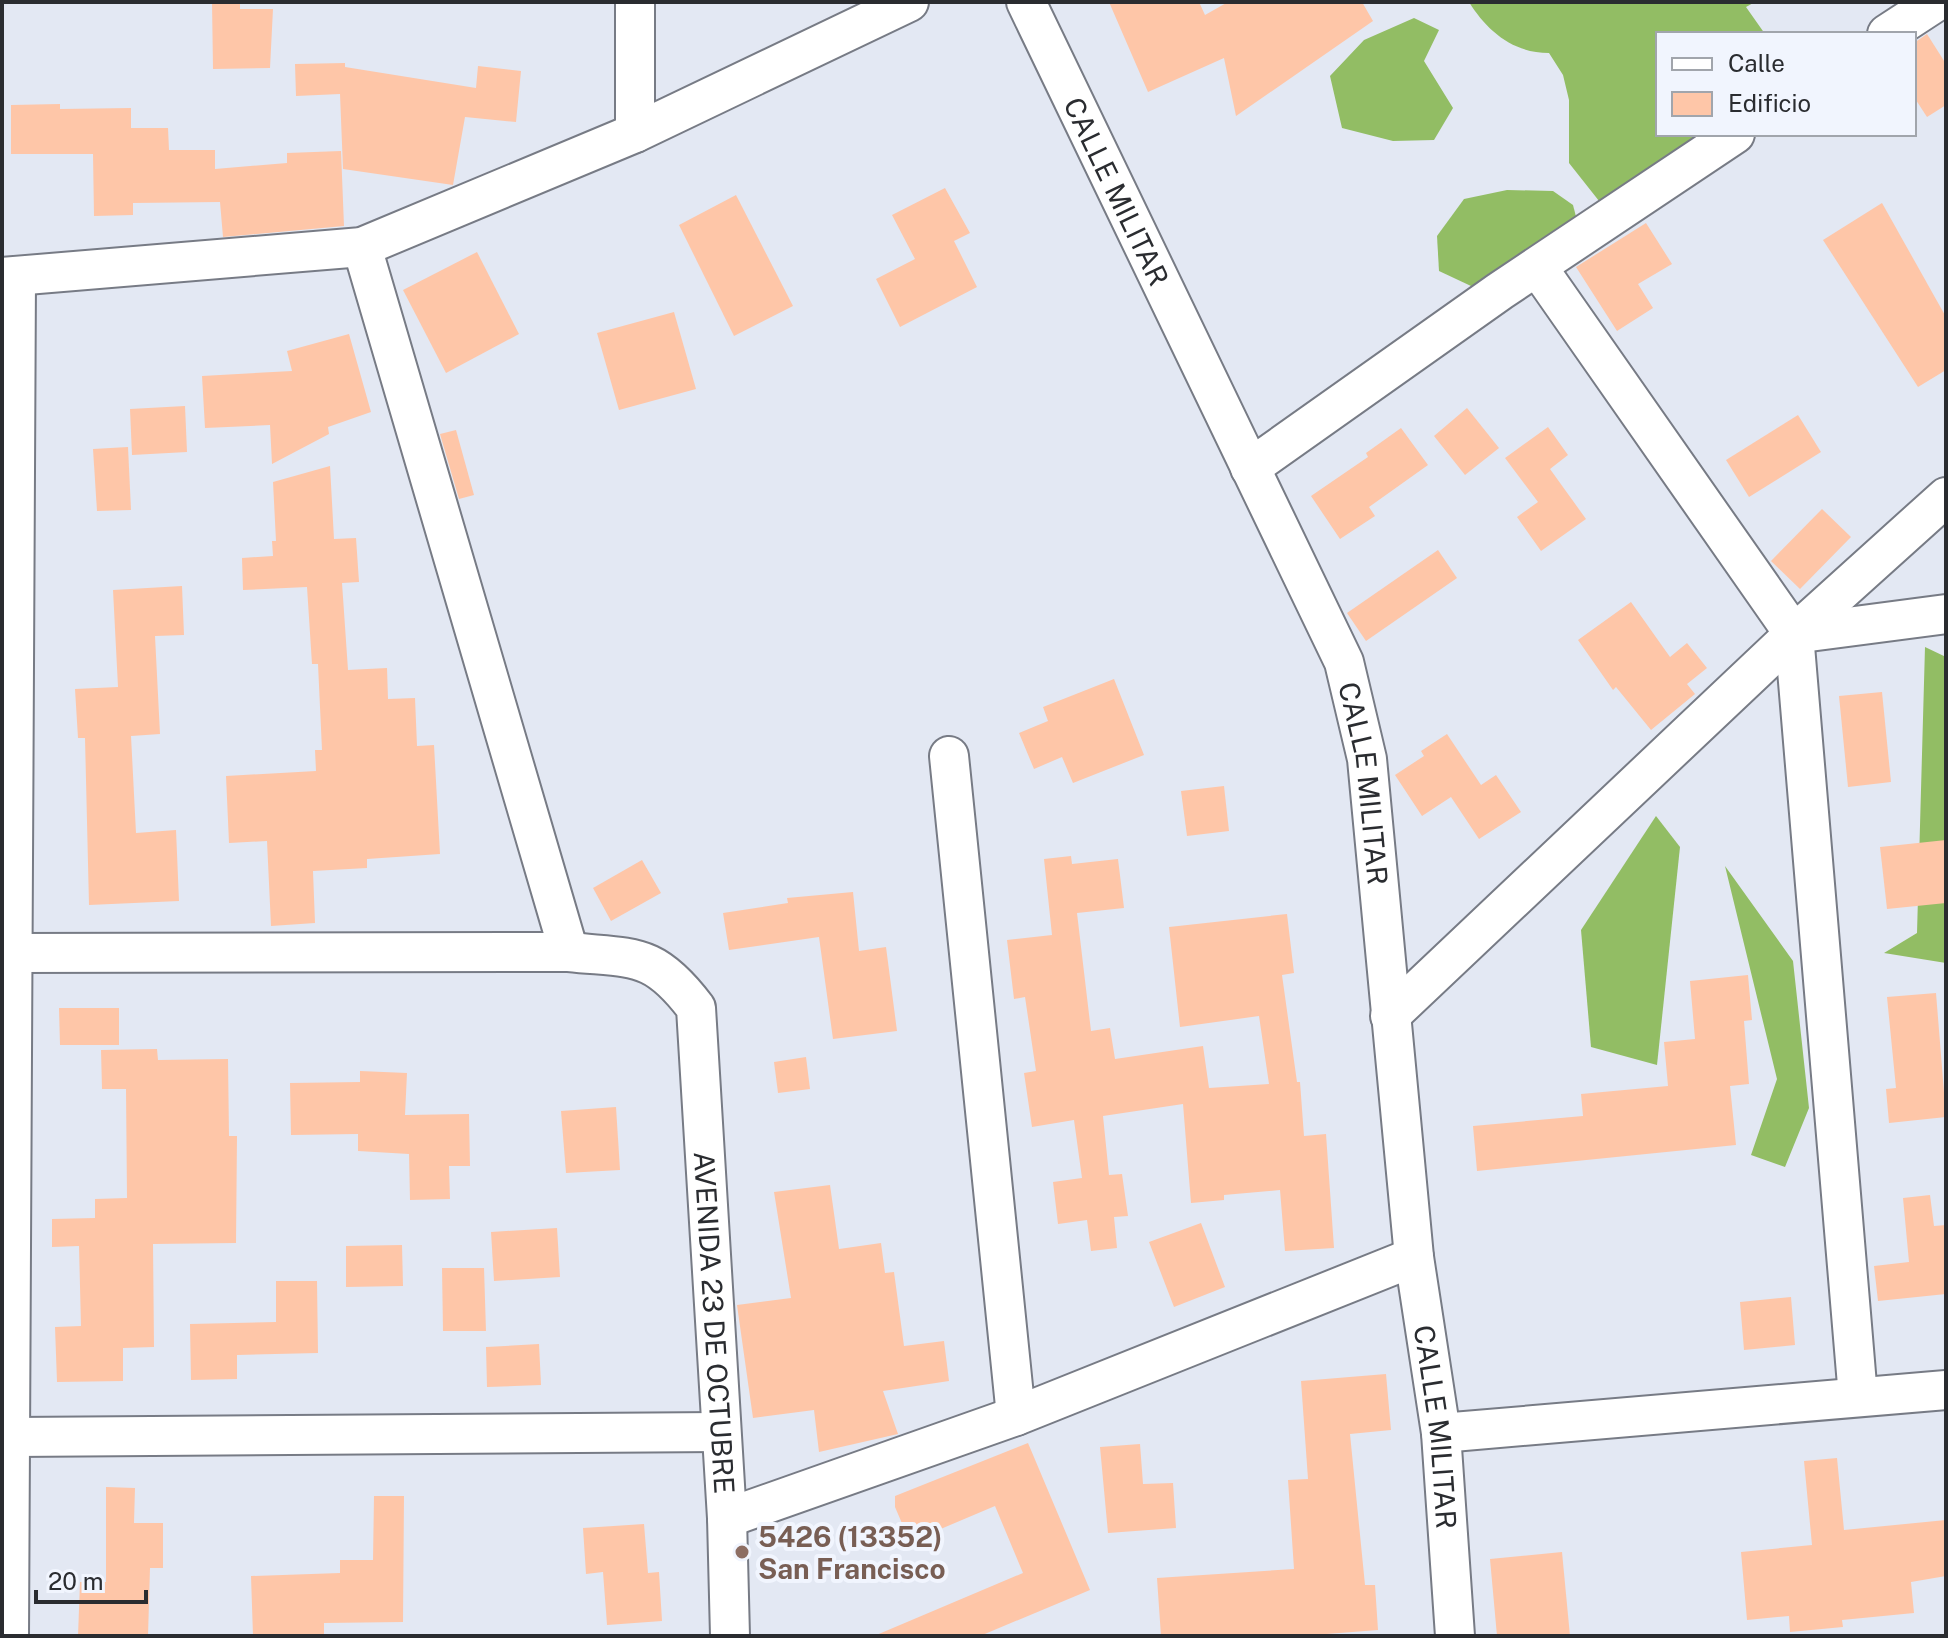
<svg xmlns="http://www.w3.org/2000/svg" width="1948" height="1638" font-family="'Public Sans',sans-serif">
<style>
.forest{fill:#92bd64}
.building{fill:#fec6a8}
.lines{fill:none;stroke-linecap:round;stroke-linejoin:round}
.street-casing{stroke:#777b85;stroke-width:42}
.street{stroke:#fff;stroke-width:38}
.education-dot{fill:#8d6e63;stroke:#f1f5fe;stroke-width:3}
.labels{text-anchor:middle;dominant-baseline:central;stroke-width:8;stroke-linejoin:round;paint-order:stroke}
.street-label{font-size:28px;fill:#2a2c30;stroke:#f1f5fe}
.education-label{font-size:28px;font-weight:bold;fill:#785e54;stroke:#f1f5fe;text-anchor:start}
</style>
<rect width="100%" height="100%" fill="#e3e8f3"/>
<g class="forest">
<path d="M1469,2H1755L1746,7L1765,34H1658V134H1712L1603,206L1569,163V100L1563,75L1549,53C1513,53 1487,31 1469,2Z"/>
<polygon points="1414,18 1439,30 1424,61 1453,108 1434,140 1393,141 1342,128 1330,76 1364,40"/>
<polygon points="1507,190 1553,191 1573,205 1581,236 1500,291 1471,286 1439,271 1437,236 1464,199"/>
<polygon points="1925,647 1946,657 1946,963 1884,953 1917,933"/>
<polygon points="1656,816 1680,847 1657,1065 1591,1047 1581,930"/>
<polygon points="1725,866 1793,961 1809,1108 1785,1167 1751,1155 1777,1079"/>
</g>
<g class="building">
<polygon points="212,2 240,2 240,9 273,9 270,68 213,69"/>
<polygon points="1109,2 1199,2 1205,15 1228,2 1362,2 1373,21 1236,116 1224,58 1148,92"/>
<polygon points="1927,34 1946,64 1946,105 1927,117 1914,97 1914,43"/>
<polygon points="345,63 345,67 476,88 478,66 521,71 516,122 465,117 453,185 343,169 340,94 296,96 295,64"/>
<polygon points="60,104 60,109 131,108 131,128 168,128 169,150 215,150 215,169 287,163 287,153 341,151 344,226 223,237 220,202 133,203 133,215 94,216 93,154 11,154 11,105"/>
<polygon points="945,188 970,233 954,241 977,287 900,327 876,279 915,259 892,215"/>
<polygon points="736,195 793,306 734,336 679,225"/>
<polygon points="1882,203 1946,317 1946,370 1918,387 1823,240"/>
<polygon points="1646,223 1672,264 1638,284 1653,308 1617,331 1576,267"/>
<polygon points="477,252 519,334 446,373 403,290"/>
<polygon points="674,312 696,389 619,410 597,333"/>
<polygon points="349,334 371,412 328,427 329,434 272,464 270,425 205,428 202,376 292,371 287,351"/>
<polygon points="185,406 187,452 132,455 130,409"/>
<polygon points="1467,408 1499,448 1465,475 1434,436"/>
<polygon points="1798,415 1821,452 1749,497 1726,460"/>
<polygon points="1548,427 1568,455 1550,469 1586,519 1541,551 1517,517 1538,502 1505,458"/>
<polygon points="1401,428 1428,465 1369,507 1375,516 1340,539 1311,496 1368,457 1366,453"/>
<polygon points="456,430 474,495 459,499 440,434"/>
<polygon points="128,447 131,510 97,511 93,449"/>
<polygon points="330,466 334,539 356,538 359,582 342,583 348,670 387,668 388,699 415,698 417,746 434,745 440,854 367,859 367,868 313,871 315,923 271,926 267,841 229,843 226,776 316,771 315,750 322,750 318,664 312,664 307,587 243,590 242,558 273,556 272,541 276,541 273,482"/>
<polygon points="1822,509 1851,537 1800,589 1771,561"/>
<polygon points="1438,550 1457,578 1366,641 1347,613"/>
<polygon points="182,586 184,635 155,636 160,734 131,736 136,833 176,830 179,901 89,905 85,738 78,738 75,689 118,687 113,590"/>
<polygon points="1631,602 1670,657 1687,643 1707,668 1687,684 1695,694 1651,730 1616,687 1613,690 1578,640"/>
<polygon points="1114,679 1144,755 1073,783 1062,757 1034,769 1019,733 1048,721 1043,707"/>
<polygon points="1882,692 1891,782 1848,787 1839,696"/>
<polygon points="1447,734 1481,785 1496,775 1521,812 1479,839 1451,797 1422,816 1395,775 1424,756 1421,751"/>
<polygon points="1224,786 1229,831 1187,836 1181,791"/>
<polygon points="1946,840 1946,903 1887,909 1880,847"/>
<polygon points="1071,856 1072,864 1118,859 1124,908 1077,913 1091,1031 1110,1028 1115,1059 1203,1046 1209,1088 1269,1084 1259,1016 1180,1027 1169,927 1287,914 1294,973 1282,975 1297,1082 1300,1082 1304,1136 1326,1134 1334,1248 1285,1251 1280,1190 1224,1195 1224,1200 1191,1203 1183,1104 1103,1116 1109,1175 1122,1174 1128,1216 1114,1217 1117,1248 1091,1251 1087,1220 1058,1224 1053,1182 1082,1178 1074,1120 1032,1127 1024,1073 1036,1071 1025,997 1014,999 1007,940 1052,935 1044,859"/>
<polygon points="642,860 661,893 611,921 593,888"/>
<polygon points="853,892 859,951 886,947 897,1031 833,1039 819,937 729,950 723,913 788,903 787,898"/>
<polygon points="1748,975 1752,1020 1744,1021 1749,1084 1730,1086 1736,1145 1477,1171 1473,1126 1583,1116 1581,1094 1668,1086 1664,1042 1695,1039 1690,981"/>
<polygon points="1936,993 1946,1117 1889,1123 1886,1089 1896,1088 1887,997"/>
<polygon points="59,1008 119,1008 119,1045 60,1045"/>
<polygon points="157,1049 158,1060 228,1059 229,1136 237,1136 236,1243 153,1244 154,1347 123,1348 123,1381 57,1382 55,1327 81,1326 79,1246 52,1247 52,1219 95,1218 95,1199 127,1198 126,1089 102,1089 101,1050"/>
<polygon points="806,1057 810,1089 778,1093 774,1062"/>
<polygon points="360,1071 407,1073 405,1115 469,1114 470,1166 449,1166 450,1199 410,1200 409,1154 358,1151 358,1134 291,1135 290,1083 360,1082"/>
<polygon points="616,1107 620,1170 566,1173 561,1111"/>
<polygon points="830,1185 839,1249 881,1243 885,1273 894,1272 904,1346 944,1341 949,1381 883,1391 898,1434 819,1452 814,1410 753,1418 737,1305 791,1298 774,1192"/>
<polygon points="1930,1195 1934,1226 1946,1225 1946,1294 1878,1301 1874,1266 1909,1262 1903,1198"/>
<polygon points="1201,1223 1225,1287 1174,1307 1149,1242"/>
<polygon points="557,1228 560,1277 494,1281 491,1232"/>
<polygon points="402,1245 403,1286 346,1287 346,1246"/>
<polygon points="442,1268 484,1268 486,1331 443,1331"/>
<polygon points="276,1281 317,1281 318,1353 237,1355 237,1379 191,1380 190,1324 276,1322"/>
<polygon points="1791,1297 1795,1345 1744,1350 1740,1302"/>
<polygon points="539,1344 541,1385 487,1387 486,1347"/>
<polygon points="1386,1374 1391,1430 1350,1434 1365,1585 1375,1585 1378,1630 1301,1636 1161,1636 1157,1578 1294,1569 1288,1480 1308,1479 1301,1381"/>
<polygon points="1028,1443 1090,1590 980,1636 874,1636 1023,1573 995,1506 910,1542 895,1507 895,1496"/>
<polygon points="1140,1444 1143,1484 1173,1483 1176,1528 1108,1533 1100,1447"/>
<polygon points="1837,1458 1844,1530 1946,1520 1946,1576 1911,1582 1914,1613 1842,1620 1843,1627 1790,1632 1789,1616 1747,1620 1741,1552 1812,1545 1804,1461"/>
<polygon points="106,1487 135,1488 134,1523 163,1523 163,1568 150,1568 148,1636 78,1636 80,1582 106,1582"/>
<polygon points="374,1496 404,1496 403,1622 324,1623 324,1636 253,1636 251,1576 340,1573 340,1560 373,1560"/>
<polygon points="644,1524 648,1573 659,1572 662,1621 607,1625 603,1572 586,1574 583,1528"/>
<polygon points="1562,1552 1570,1636 1497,1636 1490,1559"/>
</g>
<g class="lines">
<g class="street-casing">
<g id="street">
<polyline points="635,2 635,133"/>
<path id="s1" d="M1026,2L1344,662L1367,759L1414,1257L1441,1433L1455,1636"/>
<polyline points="1887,34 1936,2"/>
<polyline points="362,247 569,952"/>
<polyline points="1538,268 1794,634 1858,1397"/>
<polyline points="2,277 362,247 635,133 909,2"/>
<polyline points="1250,468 1500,291 1735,134"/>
<polyline points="1794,634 1946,614"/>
<polyline points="949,756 1016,1416"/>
<path id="s2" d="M14,953L569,952C634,959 653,951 696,1008L727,1518L730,1636"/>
<polyline points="1390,1016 1794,634 1946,497"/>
<polyline points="1441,1433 1946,1390"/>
<polyline points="13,1437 720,1432"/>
<polyline points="727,1518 1016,1416 1414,1257"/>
<polyline points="9,1636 16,278"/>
</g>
</g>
<use href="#street" class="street"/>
</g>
<circle class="education-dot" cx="742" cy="1552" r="8"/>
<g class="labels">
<g class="street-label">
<text stroke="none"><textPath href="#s1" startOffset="210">CALLE MILITAR</textPath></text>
<text stroke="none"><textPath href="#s1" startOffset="856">CALLE MILITAR</textPath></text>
<text stroke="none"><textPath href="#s2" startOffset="1016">AVENIDA 23 DE OCTUBRE</textPath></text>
<text stroke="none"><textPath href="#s1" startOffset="1504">CALLE MILITAR</textPath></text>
</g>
<g class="education-label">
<text x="758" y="1536">5426 (13352)<tspan x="758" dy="32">San Francisco</tspan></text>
</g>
</g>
<rect width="1948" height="1638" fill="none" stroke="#2a2c30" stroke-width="8"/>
<rect x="1656" y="32" width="260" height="104" fill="#f1f5fe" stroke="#a1a5ac" stroke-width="2"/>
<rect x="1672" y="58" width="40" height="12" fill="#ffffff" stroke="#a1a5ac" stroke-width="2"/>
<text x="1728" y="72" font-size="24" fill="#2a2c30">Calle</text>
<rect x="1672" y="92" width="40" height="24" fill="#fec6a8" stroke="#a1a5ac" stroke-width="2"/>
<text x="1728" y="112" font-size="24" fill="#2a2c30">Edificio</text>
<path d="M36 1590v12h110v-12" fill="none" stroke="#2a2c30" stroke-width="4"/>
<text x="48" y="1590" font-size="24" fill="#2a2c30" stroke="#f1f5fe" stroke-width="6" paint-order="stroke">20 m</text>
</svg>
